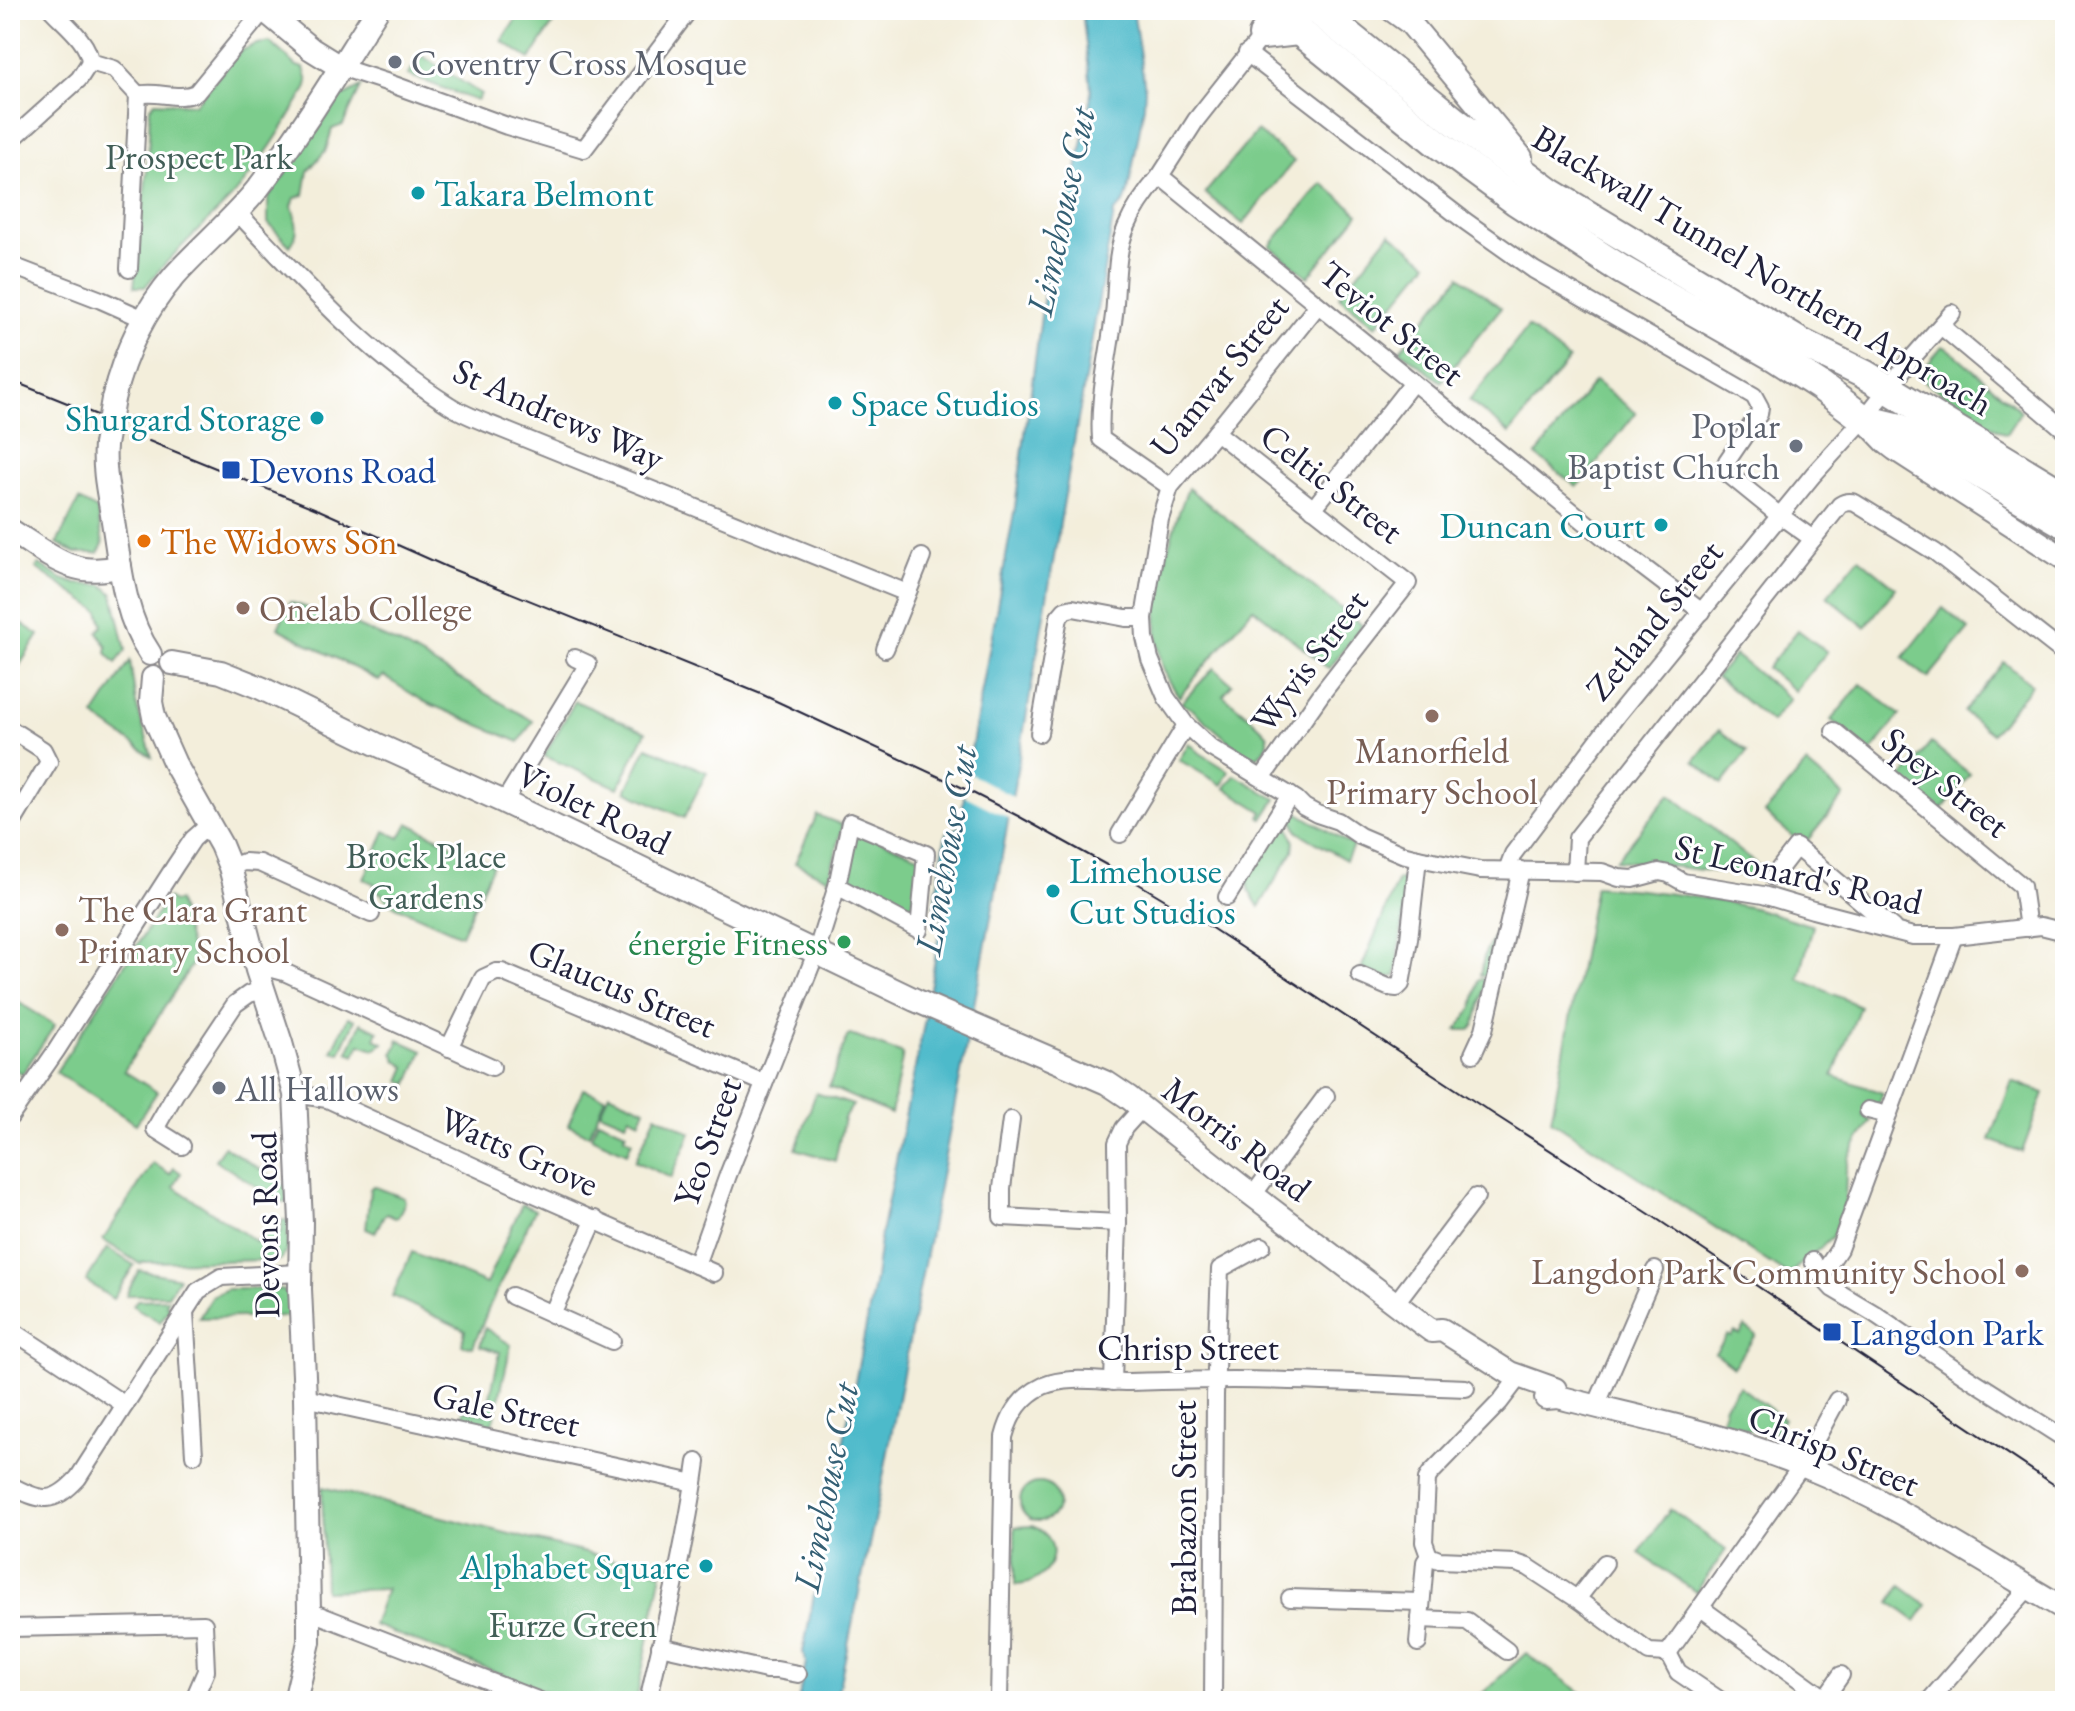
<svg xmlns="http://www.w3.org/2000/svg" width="2075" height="1711" font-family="'EB Garamond',serif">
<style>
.green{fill:#7ccc8c;stroke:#4f7764;stroke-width:2}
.water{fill:#4ebaca;stroke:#386e82;stroke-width:2}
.pier{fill:#f3eedb}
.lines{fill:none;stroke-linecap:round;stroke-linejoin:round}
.street-casing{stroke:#8a888b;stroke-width:20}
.secondary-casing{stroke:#8a888b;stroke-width:26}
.highway-casing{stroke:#8a888b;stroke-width:32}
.street{stroke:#fff;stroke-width:16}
.secondary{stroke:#fff;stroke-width:22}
.highway{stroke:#fff;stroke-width:28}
.tram{stroke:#22223b;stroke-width:2}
.secondary-bridge-casing{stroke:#8a888b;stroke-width:26;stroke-linecap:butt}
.secondary-bridge{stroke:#fff;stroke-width:22}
.worship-dot{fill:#6b7280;stroke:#fff;stroke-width:3}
.culture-dot{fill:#0f9aa8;stroke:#fff;stroke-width:3}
.transit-dot{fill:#1a4fb4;stroke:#fff;stroke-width:3}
.food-dot{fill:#e8710a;stroke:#fff;stroke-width:3}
.education-dot{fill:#8d6e63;stroke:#fff;stroke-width:3}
.leisure-dot{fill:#2e9e5b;stroke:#fff;stroke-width:3}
.labels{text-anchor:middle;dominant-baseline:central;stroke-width:6;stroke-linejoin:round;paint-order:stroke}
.worship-label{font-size:36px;fill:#5b616d;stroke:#fff;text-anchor:start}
.park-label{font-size:36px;fill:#425e57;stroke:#fff}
.culture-label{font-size:36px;fill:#0d838f;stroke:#fff;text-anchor:start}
.street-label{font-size:36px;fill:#22223b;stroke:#fff}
.transit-label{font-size:36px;fill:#164399;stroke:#fff;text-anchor:start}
.food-label{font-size:36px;fill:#c56008;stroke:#fff;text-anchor:start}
.education-label{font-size:36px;fill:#785e54;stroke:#fff;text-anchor:start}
.leisure-label{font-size:36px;fill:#27864d;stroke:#fff;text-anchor:end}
.water-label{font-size:38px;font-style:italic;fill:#345f74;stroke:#fff}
</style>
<rect width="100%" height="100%" fill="#fff"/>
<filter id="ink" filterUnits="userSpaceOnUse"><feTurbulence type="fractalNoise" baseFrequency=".0125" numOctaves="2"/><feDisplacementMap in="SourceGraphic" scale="16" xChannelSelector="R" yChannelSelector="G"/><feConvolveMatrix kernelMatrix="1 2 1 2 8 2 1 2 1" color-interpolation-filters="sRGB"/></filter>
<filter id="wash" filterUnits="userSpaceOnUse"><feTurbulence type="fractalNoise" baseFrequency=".006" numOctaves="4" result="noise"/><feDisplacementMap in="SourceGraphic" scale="32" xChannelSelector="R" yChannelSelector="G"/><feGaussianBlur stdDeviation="1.8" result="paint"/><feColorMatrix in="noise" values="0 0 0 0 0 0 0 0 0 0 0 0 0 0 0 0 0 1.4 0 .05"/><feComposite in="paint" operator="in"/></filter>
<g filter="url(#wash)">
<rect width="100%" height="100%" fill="#f3eedb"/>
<g class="green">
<polygon points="522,10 535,10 554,22 530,59 502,41"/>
<path d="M270,42L297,66L304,68L308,82L306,89C284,126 261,164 232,197C203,227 171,254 145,287H134L148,161L150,108L155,102L195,104L240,51L257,44Z"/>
<polygon points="421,55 481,94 477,101 408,75"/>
<path d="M361,87L343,125L332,129L326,150L308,171L304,195L295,198L292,206C296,220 301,233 290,246L268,223V198L340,98Z"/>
<polygon points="1257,131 1294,161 1243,224 1205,193"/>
<polygon points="1322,183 1359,214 1308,277 1270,246"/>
<polygon points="1390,233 1428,263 1376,326 1339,296"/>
<polygon points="1460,276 1501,308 1441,382 1400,350"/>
<polygon points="1528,327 1569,360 1510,433 1469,401"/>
<polygon points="1942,346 1949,349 2021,411 2006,434 1986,423 1924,381 1923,370"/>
<polygon points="1595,381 1636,413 1577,487 1536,455"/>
<path d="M1188,488L1362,625L1329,669L1253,608L1179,697C1173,687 1165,676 1162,664C1147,613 1169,536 1188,488Z"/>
<polygon points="79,500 97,510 103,544 98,553 75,553 57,543"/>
<polygon points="1859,558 1896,588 1865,627 1827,596"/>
<polygon points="39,564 62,579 77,584 103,585 113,594 126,650 116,663 106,653 107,647 98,632 103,625 99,611 36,568"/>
<polygon points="290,602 346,621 401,645 533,721 519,742 425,702 383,676 379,681 278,628"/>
<polygon points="1943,608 1969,629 1928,678 1903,658"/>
<polygon points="10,616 39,635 10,680"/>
<polygon points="1798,630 1827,652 1795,691 1767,668"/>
<polygon points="1735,655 1790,699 1771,722 1716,677"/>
<polygon points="130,661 136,703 152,757 94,716"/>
<polygon points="2004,662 2032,685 1992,734 1964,712"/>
<path d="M1214,668L1232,684L1223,695C1232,703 1263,726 1267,735C1271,744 1264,751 1257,757L1246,756L1192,709L1181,703Z"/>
<polygon points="1861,684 1900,715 1871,752 1831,720"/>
<polygon points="575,701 646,732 618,788 544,756"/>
<polygon points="1719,730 1747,752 1722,784 1694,761"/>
<polygon points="1189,743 1200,753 1229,771 1222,785 1179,760"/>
<polygon points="1931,743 1970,774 1941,811 1901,779"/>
<polygon points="647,747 707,772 684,818 626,791"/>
<polygon points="1806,764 1844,796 1806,842 1800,837 1797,840 1765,813"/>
<polygon points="1235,775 1276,799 1263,819 1260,817 1263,812 1225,788"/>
<polygon points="1670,794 1766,872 1761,877 1616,860"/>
<polygon points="1292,809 1353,846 1346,860 1298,832 1290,813"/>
<polygon points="817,815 843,825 829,879 795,863"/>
<polygon points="1285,815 1294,842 1293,851 1259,907 1249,891 1247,880"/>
<polygon points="408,823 493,865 461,935 389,903 381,893 373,889 375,884 364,879 385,831 400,838"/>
<polygon points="855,830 921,857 911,916 841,884"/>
<polygon points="1398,879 1407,883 1396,976 1387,978 1361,969"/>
<path d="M1595,886C1648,890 1701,896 1753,908C1773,913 1793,920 1813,926L1799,979L1860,1006L1833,1076L1883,1093L1878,1106L1867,1103L1863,1116L1871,1121L1857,1142L1849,1157L1846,1171L1845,1205L1832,1238L1788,1275L1551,1120Z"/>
<polygon points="167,898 174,902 178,901 194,961 124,1071 157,1092 136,1124 56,1072"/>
<polygon points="1495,935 1496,935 1487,977 1480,975 1485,953"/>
<polygon points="1479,979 1487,980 1474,1026 1470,1030 1457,1030 1473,1007"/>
<polygon points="10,997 55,1025 22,1074 10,1066"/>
<polygon points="348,1017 355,1020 340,1053 332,1051"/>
<polygon points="361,1023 378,1031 375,1039 383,1043 374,1049 360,1044 355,1055 348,1052"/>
<polygon points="851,1035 903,1054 891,1114 829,1087 847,1037"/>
<polygon points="399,1040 423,1051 408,1084 400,1081 406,1067 397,1061 393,1053"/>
<polygon points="2012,1081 2044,1093 2022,1152 1990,1140"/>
<polygon points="583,1089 605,1097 589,1135 568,1125"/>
<polygon points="609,1093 645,1109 640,1121 630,1116 626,1123 600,1112"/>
<polygon points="816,1093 853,1105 844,1118 835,1161 796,1149"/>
<polygon points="656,1115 691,1133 671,1178 635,1161"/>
<polygon points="598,1120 626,1132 624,1137 632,1141 627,1153 591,1137"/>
<polygon points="224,1146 286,1186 287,1202 282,1203 215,1160"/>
<polygon points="153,1163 170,1174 174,1168 181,1173 174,1187 257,1242 268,1225 273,1228 273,1233 282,1232 282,1220 288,1220 288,1249 280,1260 143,1262 140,1264 103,1240"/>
<polygon points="373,1186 404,1198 405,1202 398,1217 395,1218 387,1214 383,1217 375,1233 366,1229 370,1189"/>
<polygon points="522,1204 535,1210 490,1305 473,1347 462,1345 465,1330 392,1296 412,1252 486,1284"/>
<polygon points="107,1248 134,1265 113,1299 86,1281"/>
<polygon points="139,1270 179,1278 168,1295 126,1295"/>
<polygon points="227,1289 277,1289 284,1291 289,1297 289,1316 199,1318 212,1296"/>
<polygon points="169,1299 166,1304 170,1308 160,1322 133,1306 137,1300"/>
<polygon points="1745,1327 1756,1335 1733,1367 1715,1353 1728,1335 1731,1337 1735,1332 1740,1335"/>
<polygon points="485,1328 511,1345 495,1417 491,1425 462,1418 464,1410 486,1414 500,1352 480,1346"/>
<polygon points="1739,1386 1784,1419 1771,1436 1721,1422 1725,1405"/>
<circle cx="1039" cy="1502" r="19"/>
<polygon points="322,1487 662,1572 636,1701 571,1701 373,1625 386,1589 325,1591"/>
<polygon points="1670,1509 1726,1550 1696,1592 1639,1553"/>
<path d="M1032,1526C1069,1540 1052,1585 1015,1585V1527Z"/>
<polygon points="1901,1586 1927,1605 1916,1621 1890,1602"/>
<polygon points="1526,1653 1593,1701 1474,1701"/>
</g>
<polygon class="water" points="1082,10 1133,10 1145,89 1144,106 1128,192 1125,201 1114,213 995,896 878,1503 836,1701 798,1701 806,1662 803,1652 875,1279 880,1239 924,1024 943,911 934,907 946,833 960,827 968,767 1015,507 1046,280 1051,257 1059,256 1090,106 1091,89"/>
<polygon class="pier" points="965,771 1017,799 1013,820 961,794"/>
</g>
<g filter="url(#ink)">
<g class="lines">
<g class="street-casing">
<g id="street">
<path d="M52,10C65,24 89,42 90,62L114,69L138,95"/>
<polyline points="1263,35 1196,120 1160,176 1606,539 1702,612"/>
<polyline points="1247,53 1465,221 1534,270 1754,396 1760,407 1759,414 1727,461 1725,467 1727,473 1775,512 1813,539"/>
<polyline points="340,67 386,82 507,126 584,149 689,10"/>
<path d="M138,95C157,90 177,101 196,93L264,10"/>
<polyline points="10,141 79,79 90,62"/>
<path d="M1160,176C1146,192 1134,209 1126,228C1115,254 1117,287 1114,315C1109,356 1098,398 1101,439L1170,487"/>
<path d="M237,212C304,282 366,353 449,405C464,415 482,421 499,428L907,593"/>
<polyline points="10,265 101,300 144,319"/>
<polyline points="129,269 138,95"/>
<polyline points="1318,305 1216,432 1170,487 1160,519 1144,618 1145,638 1150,659 1166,697 1186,725 1211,748 1296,799 1304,807 1317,814 1338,821 1360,836 1402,854 1418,858 1480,870 1602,872 1619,878 1633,879 1659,872 1669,874 1683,882 1763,895 1813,910 1913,936 1954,936 2041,926 2065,932"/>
<polyline points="1941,326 2065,430"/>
<polyline points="1216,432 1408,583 1322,693 1262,778"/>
<polyline points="1313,509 1413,382"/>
<polyline points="885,649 922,557"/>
<polyline points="10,729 43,750 49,762 10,827"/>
<polyline points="1834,731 2022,886 2028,928"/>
<polyline points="1039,733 1059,617 1065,610 1073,608 1126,618 1144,618"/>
<polyline points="504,802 588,664 575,658"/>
<polyline points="1120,834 1186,725"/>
<polyline points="230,867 244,862 259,863 371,914"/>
<polyline points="1507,870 1513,854 1617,715 1813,475 1864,419 1912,358 1952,313"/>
<path d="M1575,872L1577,838L1813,539L1840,505C1845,502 1849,501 1855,503L1935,552L2065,654"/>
<polyline points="1773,877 1796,847 1893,928"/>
<polyline points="1227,897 1290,795"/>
<polyline points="257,970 273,969 284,972 492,1067"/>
<polyline points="1360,975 1388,987 1397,988 1401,984 1409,939 1418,858"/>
<polyline points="449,1048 483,978 496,972 502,972 764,1083"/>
<polyline points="1473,1054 1484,1030 1521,870"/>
<polyline points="295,1094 327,1099 523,1189 714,1273"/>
<polyline points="1868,1110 1888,1115"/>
<polyline points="10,1117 56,1051 175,866 193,839 210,824"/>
<polyline points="1011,1120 1002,1188 1002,1217 1118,1223"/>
<polyline points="182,1146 155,1129 175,1094 235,1004 249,994 263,990"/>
<polyline points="1253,1195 1326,1096"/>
<polyline points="1813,1261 1821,1276 1833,1289 1875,1314 1963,1374 2065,1439"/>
<polyline points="696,1265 728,1175 816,953 837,886 850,822 926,854 919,930 837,886"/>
<polyline points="1821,1276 1839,1249 1954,936"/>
<polyline points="512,1296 612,1341"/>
<polyline points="1395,1304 1476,1197"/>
<polyline points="185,1312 194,1455"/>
<polyline points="552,1314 595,1219"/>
<polyline points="10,1329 125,1405"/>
<polyline points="1113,1382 1118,1223 1117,1143 1124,1128 1142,1108"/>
<polyline points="305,1398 694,1483"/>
<polyline points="1596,1406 1655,1270"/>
<path d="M10,1485C41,1502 53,1505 78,1478L198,1291L221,1277L300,1273"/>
<polyline points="1429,1556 1439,1560 1516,1563 1528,1567 1577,1599 1649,1652 1668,1653"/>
<polyline points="1429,1556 1424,1542 1427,1479 1430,1474 1500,1402 1519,1377"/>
<polyline points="1290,1598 1421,1602"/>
<polyline points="1577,1599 1605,1563"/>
<polyline points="1701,1608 1825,1698 1841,1675"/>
<polyline points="309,1611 540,1701"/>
<polyline points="1420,1619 1467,1621 1507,1651"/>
<polyline points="10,1628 204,1624 206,1671 193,1701"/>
<polyline points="1418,1643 1425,1562 1429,1556"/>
<polyline points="660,1646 766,1670 777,1670 798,1674"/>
<polyline points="1668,1653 1802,1465 1837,1400"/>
<polyline points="1668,1653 1678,1672 1721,1701"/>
<path d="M648,1701C666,1621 686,1543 697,1462"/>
<path d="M999,1701L1004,1437C1010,1414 1021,1396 1043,1386C1068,1375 1102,1382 1129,1382C1163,1381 1198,1380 1233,1380C1311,1380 1389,1385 1466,1388"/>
<polyline points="1213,1701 1215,1395 1220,1269 1262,1246"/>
<polyline points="1929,1701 2028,1588"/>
</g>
</g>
<g class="secondary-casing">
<g id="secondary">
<polyline points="264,10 311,49 340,67"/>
<polyline points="1392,10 1410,23 1521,157"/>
<path d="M113,399C124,353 144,311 175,275C202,245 234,219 259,187C302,131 339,69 377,10"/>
<polyline points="1864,419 1886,442 1895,449 2065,559"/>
<path d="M105,445C103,472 109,495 113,521C120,565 124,616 150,654"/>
<path d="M10,530C47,553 73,580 120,566"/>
<polyline points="172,663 221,672 261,688 376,744 504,802 915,1000 1107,1083 1128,1097 1238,1184 1421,1323 1432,1331 1442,1330 1510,1373 1555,1389 1558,1397"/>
<polyline points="153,678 151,702 154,717 175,764 221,845 230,867 257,970 281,1043 295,1094 301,1222 300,1289 305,1398 309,1611 309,1642 295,1701"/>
<path d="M1546,1398L1558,1397C1640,1418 1725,1434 1804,1466C1896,1503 1980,1560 2065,1609"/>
</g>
</g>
<g class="highway-casing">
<g id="highway">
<polyline points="1273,10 1437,143 1516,201 1622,270 1775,357 1820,386 1864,419 1897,427 1906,431 2065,524"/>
<polyline points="1317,10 1453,120 1551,193 1799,342 1864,374 2065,496"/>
<polyline points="1263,35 1298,31"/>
</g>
</g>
<use href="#street" class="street"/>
<use href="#secondary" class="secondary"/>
<use href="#highway" class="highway"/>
<g class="tram">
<polyline points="10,380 97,415"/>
<polyline points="149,441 319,510 447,567 761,694 961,787 1018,816 1112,868 1204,923 1495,1115 1648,1213 2065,1492"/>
</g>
<g class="secondary-bridge-casing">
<polyline id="secondary-bridge" points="105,445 113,399"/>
</g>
<use href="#secondary-bridge" class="secondary-bridge"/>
</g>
</g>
<g class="worship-dot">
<circle cx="395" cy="62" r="8"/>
<circle cx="1796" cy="446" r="8"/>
<circle cx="219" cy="1088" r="8"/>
</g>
<g class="culture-dot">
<circle cx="418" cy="193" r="8"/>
<circle cx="835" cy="403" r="8"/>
<circle cx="317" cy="418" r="8"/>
<circle cx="1661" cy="525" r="8"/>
<circle cx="1053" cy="891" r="8"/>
<circle cx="706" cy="1566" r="8"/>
</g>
<g class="transit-dot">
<rect x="221" y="460" width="20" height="20" rx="4"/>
<rect x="1822" y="1322" width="20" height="20" rx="4"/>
</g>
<circle class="food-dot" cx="144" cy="541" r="8"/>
<g class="education-dot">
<circle cx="243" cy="608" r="8"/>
<circle cx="1432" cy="716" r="8"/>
<circle cx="62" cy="930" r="8"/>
<circle cx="2022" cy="1271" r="8"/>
</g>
<circle class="leisure-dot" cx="844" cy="942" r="8"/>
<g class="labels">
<g class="worship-label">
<text x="411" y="62">Coventry Cross Mosque</text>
<text x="1780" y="425" text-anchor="end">Poplar<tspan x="1780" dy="41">Baptist Church</tspan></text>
<text x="235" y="1088">All Hallows</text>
</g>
<g class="park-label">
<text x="199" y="156">Prospect Park</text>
<text x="426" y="855">Brock Place<tspan x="426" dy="41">Gardens</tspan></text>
<text x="573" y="1624">Furze Green</text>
</g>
<g class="culture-label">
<text x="434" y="193">Takara Belmont</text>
<text x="851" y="403">Space Studios</text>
<text x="301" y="418" text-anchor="end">Shurgard Storage</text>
<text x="1645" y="525" text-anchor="end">Duncan Court</text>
<text x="1069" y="870">Limehouse<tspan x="1069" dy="41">Cut Studios</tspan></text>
<text x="690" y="1566" text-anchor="end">Alphabet Square</text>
</g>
<g class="street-label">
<text transform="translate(1763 270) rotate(31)">Blackwall Tunnel Northern Approach</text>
<text transform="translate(1392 323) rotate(39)">Teviot Street</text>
<text transform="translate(1219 376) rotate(-51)">Uamvar Street</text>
<text transform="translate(559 414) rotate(24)">St Andrews Way</text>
<text transform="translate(1332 483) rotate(38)">Celtic Street</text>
<text transform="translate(1654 620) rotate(-51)">Zetland Street</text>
<text transform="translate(1309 661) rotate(-53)">Wyvis Street</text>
<text transform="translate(1946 782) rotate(39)">Spey Street</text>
<text transform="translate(594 808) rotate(26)">Violet Road</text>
<text transform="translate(1799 874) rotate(13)">St Leonard's Road</text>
<text transform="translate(622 988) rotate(23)">Glaucus Street</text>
<text transform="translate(1237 1139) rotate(38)">Morris Road</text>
<text transform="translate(707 1142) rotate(-70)">Yeo Street</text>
<text transform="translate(519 1151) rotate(24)">Watts Grove</text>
<text transform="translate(265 1225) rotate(-91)">Devons Road</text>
<text x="1188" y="1347">Chrisp Street</text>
<text transform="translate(506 1409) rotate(12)">Gale Street</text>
<text transform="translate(1834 1450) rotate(23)">Chrisp Street</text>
<text transform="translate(1183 1508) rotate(-90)">Brabazon Street</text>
</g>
<g class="transit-label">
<text x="249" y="470">Devons Road</text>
<text x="1850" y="1332">Langdon Park</text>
</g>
<g class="food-label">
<text x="160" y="541">The Widows Son</text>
</g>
<g class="education-label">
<text x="259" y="608">Onelab College</text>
<text x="1432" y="750" text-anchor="middle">Manorfield<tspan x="1432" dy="41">Primary School</tspan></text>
<text x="78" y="909">The Clara Grant<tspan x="78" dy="41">Primary School</tspan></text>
<text x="2006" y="1271" text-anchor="end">Langdon Park Community School</text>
</g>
<g class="leisure-label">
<text x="828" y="942">énergie Fitness</text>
</g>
<g class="water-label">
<text transform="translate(1060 211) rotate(-78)">Limehouse Cut</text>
<text transform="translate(945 850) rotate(-80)">Limehouse Cut</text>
<text transform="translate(825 1487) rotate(-79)">Limehouse Cut</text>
</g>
</g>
<rect width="2075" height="1711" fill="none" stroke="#fff" stroke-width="40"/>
</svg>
